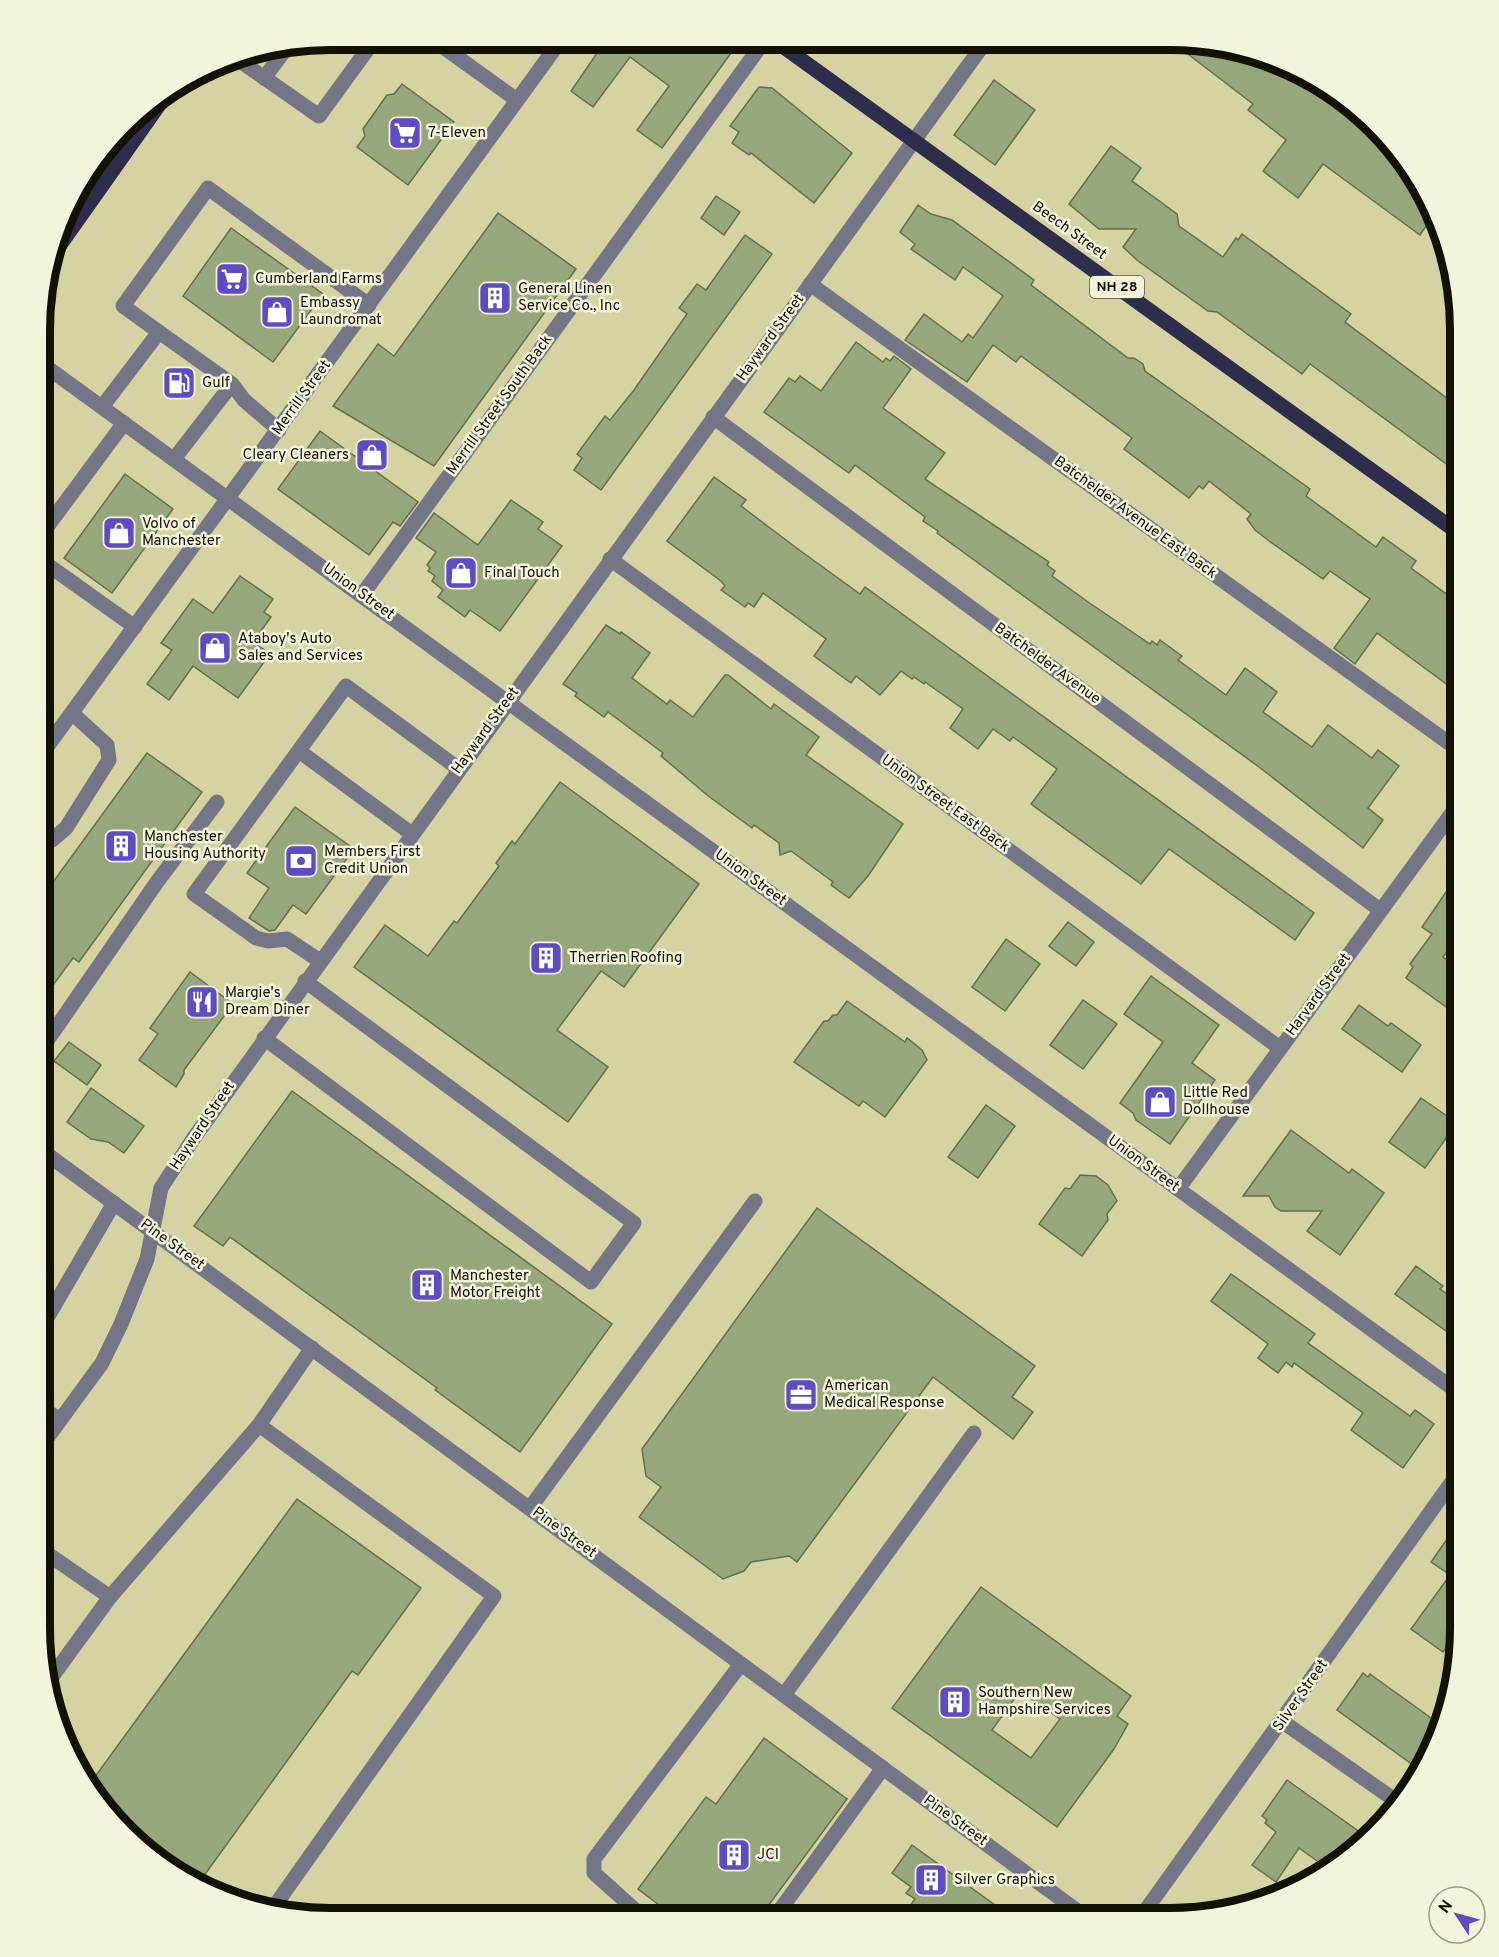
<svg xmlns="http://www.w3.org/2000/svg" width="1499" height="1957" font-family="Overpass,sans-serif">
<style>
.building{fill:#97a77c;stroke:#627148;stroke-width:1.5;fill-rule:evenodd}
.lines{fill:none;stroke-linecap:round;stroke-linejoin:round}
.minor{stroke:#757588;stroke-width:15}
.major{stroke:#2e2d4b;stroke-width:15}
.labels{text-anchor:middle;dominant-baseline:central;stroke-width:5;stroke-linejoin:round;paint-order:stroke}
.shield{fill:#f4f3db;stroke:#565543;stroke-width:1.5}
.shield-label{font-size:14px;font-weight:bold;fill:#131102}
.poi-label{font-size:15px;fill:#131102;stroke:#f4f3db;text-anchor:start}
.street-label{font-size:15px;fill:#131102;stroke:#f4f3db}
.rim{fill:none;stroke:#131102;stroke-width:8}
</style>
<rect width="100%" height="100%" fill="#d6d3a3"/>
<g class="building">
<polygon points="606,40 696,40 712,51 731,53 662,148 637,130 669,86 630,57 593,107 571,91"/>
<polygon points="1171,41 1208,42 1280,61 1283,63 1280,67 1316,93 1318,89 1332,100 1335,95 1355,110 1430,201 1433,216 1420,235 1323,164 1298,198 1263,171 1286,140 1248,110 1253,104"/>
<polygon points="994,80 1035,110 995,165 954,135"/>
<polygon points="402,84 454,122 408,185 357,147 365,136 363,129 387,95 394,94"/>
<polygon points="759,87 772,88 852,153 814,203 751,153 749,155 732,143 739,132 730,126"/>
<polygon points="1111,146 1141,168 1132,181 1177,214 1179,226 1223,257 1236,238 1238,240 1242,234 1351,314 1345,322 1460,408 1460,474 1310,364 1302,374 1217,312 1208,311 1138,261 1123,247 1136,229 1099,229 1069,204"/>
<polygon points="716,196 740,212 724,235 701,218"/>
<polygon points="918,205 931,214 952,220 1034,280 1031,285 1128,358 1134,358 1143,364 1145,371 1310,489 1306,496 1376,547 1383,537 1416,561 1411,568 1460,604 1460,694 1377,633 1355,664 1334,648 1370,599 1330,571 1323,579 1269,541 1255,530 1247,519 1251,514 1209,481 1203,489 1199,486 1189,498 1124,449 1132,438 1021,356 1016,362 993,345 967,382 905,340 924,314 962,342 968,334 973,338 1003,296 963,267 955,280 911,249 915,244 900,232"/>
<polygon points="498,213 576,269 434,466 333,406 378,344 394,356"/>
<polygon points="231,228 323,294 273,362 183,296"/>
<polygon points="745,235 772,254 601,490 574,470 582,458 577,454 605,416 610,420 634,390 687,314 679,308 697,284 706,290"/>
<polygon points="856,342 883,362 886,358 890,361 894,356 911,369 883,408 945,453 925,479 1049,562 1047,565 1055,571 1052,576 1091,604 1150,644 1152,641 1157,645 1160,640 1182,656 1178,660 1226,695 1245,668 1277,692 1263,712 1312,747 1328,725 1372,758 1378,750 1399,766 1368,808 1383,820 1363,848 1259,767 937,533 938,531 923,521 925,517 855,465 849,473 764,412 789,378 795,382 800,376 821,391"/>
<polygon points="320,431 418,502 400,526 393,522 369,555 278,489"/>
<polygon points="125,474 173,509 112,593 64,558"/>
<polygon points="714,477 746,500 741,506 798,549 860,594 865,587 1314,913 1295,940 1169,849 1141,884 1031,804 1057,769 1013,737 1010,741 993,729 978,749 950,728 963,709 925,682 924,684 914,677 912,679 901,671 880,695 856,676 851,683 814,656 826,639 763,593 754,607 748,603 745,607 721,590 725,586 721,581 667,541"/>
<polygon points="511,500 543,522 538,529 562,546 500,631 470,610 465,617 438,597 443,590 432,581 435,576 428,571 430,568 427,565 436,552 416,538 434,513 478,545"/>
<polygon points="240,576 273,599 264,612 271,617 253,642 270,654 238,698 193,666 169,700 147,684 172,650 161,643 193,599 213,613"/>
<polygon points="606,625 620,634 621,632 650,653 632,678 667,704 670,700 693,717 725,675 728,675 771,709 774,704 819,737 806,755 903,824 868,876 849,898 831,885 833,882 791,851 780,855 779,843 754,825 752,828 707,795 661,756 663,753 608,712 604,717 575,696 577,693 563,684"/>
<polygon points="147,753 202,792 79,962 73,958 40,1003 40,900"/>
<polygon points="560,782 699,884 624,987 601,971 557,1030 608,1067 568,1122 354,967 385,925 428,956 454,921 457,923 499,866 496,863 512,841 515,844"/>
<polygon points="295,807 354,849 306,914 293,905 275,930 269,931 249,918 269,888 247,873"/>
<polygon points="1446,892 1460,902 1460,933 1443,957 1460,969 1460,994 1449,1009 1406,978 1413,967 1410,964 1432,934 1422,927"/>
<polygon points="1068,922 1094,942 1076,966 1049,946"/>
<polygon points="1006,939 1040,964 1005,1011 972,987"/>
<polygon points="190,972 233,1004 184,1070 184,1074 176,1087 139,1060 158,1034 150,1028"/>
<polygon points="1151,976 1219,1025 1192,1063 1215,1080 1170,1144 1136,1120 1133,1113 1120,1103 1163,1042 1124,1014"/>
<polygon points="1083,1000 1117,1024 1083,1069 1050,1045"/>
<polygon points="847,1001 905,1042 907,1038 922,1050 927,1060 885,1117 863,1101 859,1106 794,1062 824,1021 828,1021 833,1015 837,1015"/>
<polygon points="1359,1005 1388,1026 1391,1023 1421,1045 1402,1072 1342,1029"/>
<polygon points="69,1042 101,1065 87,1085 54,1061"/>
<polygon points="91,1088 144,1126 124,1153 108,1142 91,1139 67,1122"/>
<polygon points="292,1091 612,1324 520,1452 435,1390 437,1388 230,1237 223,1246 194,1226"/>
<polygon points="1421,1098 1457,1123 1425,1168 1389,1142"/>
<polygon points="986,1105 1015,1126 978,1178 948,1157"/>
<polygon points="1291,1130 1349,1173 1352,1169 1384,1193 1340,1255 1307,1231 1322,1211 1281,1211 1275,1207 1269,1196 1243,1196"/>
<polygon points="1080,1175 1096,1176 1108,1185 1117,1201 1107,1214 1108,1220 1082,1256 1039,1224 1065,1188 1070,1189"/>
<polygon points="817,1208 1035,1366 1012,1397 1033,1412 1013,1439 933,1377 797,1562 789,1556 751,1562 744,1571 723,1579 639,1517 661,1487 646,1476 642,1449"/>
<polygon points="1416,1266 1443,1286 1440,1289 1460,1303 1460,1341 1395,1294"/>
<polygon points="1231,1274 1315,1334 1308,1343 1410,1416 1415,1410 1434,1424 1403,1468 1351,1430 1363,1413 1294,1363 1292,1367 1286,1362 1278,1373 1258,1358 1268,1344 1211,1301"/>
<polygon points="297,1499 421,1588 358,1675 352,1671 198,1884 168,1869 111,1819 89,1785"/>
<polygon points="1459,1522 1459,1630 1443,1652 1411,1629 1450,1575 1431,1562"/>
<path d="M981,1587L1131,1696L1117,1716L1128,1724L1114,1749L1057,1827L892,1708ZM1020,1691L1060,1719L1031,1758L992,1730Z"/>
<polygon points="1363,1673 1368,1677 1370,1674 1442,1726 1420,1770 1337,1710"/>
<polygon points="764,1738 847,1799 760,1917 675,1917 638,1889 706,1797 716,1804"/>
<polygon points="1287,1780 1368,1838 1361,1846 1327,1868 1299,1848 1276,1882 1252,1865 1276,1832 1265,1823 1267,1820 1262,1816"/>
<polygon points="912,1845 1013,1918 902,1917 915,1899 906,1893 911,1887 892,1873"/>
</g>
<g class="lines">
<g class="minor">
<polyline points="432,39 517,100"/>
<polyline points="233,56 319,116 375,39"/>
<polyline points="264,78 288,46"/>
<polyline points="810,284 1460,751"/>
<polyline points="159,332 123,306 208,188 369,305"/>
<polyline points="41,363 1459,1393"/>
<polyline points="232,384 244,400 279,430"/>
<polyline points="102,407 159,332 232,384 174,459"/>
<polyline points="713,417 1380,910"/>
<polyline points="41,535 124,423"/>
<polyline points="610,559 1280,1048"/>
<polyline points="41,560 135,627"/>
<polyline points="362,595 765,40"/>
<polyline points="299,751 412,834"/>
<polyline points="41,755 561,40"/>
<polyline points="40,840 52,840 66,828 109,760 107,745 72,713"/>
<polyline points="320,961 287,939 268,941 256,938 194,894 346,686 459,769"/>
<polyline points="264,1038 591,1282 634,1223 305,981"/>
<polyline points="40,1051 157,882 217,802"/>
<polyline points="40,1149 1087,1918"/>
<polyline points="1178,1189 1460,802"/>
<polyline points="40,1330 114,1203"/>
<polyline points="39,1406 60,1420"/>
<polyline points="259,1425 494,1596 271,1911"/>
<polyline points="39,1449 102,1363 121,1324 147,1259 161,1188 193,1139 986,41"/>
<polyline points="530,1508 755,1201"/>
<polyline points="39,1548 110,1597"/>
<polyline points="51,1678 110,1597 259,1425 312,1348"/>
<polyline points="784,1695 974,1433"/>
<polyline points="1283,1722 1399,1803"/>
<polyline points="643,1917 594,1873 594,1859 741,1664"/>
<polyline points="775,1917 883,1768"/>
<polyline points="1140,1918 1459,1472"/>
</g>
<g class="major">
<polyline points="774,40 1460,534"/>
<polyline points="55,252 166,95"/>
</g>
</g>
<defs>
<g id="supermarket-square" transform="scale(1.725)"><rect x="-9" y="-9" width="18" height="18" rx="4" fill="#5f4cc5" stroke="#f4f3db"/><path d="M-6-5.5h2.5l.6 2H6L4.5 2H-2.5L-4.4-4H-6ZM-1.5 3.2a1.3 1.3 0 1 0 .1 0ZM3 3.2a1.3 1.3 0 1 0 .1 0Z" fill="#fff"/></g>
<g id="building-square" transform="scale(1.725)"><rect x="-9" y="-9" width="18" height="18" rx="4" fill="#5f4cc5" stroke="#f4f3db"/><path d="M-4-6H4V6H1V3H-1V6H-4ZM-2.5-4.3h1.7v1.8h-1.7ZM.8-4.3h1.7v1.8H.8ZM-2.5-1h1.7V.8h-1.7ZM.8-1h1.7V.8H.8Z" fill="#fff"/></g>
<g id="shop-square" transform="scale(1.725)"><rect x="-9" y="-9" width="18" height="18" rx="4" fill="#5f4cc5" stroke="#f4f3db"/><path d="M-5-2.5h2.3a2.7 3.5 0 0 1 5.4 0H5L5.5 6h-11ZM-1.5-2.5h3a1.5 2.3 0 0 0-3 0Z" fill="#fff"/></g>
<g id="fuel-square" transform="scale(1.725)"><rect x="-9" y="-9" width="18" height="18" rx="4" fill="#5f4cc5" stroke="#f4f3db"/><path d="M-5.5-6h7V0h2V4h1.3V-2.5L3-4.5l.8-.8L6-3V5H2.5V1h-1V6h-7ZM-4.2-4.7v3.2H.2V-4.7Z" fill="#fff"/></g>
<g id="bank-square" transform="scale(1.725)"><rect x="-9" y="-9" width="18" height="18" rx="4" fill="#5f4cc5" stroke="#f4f3db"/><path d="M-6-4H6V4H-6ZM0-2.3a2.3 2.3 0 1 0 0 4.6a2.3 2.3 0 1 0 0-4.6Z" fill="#fff"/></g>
<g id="restaurant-square" transform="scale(1.725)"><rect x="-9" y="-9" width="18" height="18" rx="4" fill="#5f4cc5" stroke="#f4f3db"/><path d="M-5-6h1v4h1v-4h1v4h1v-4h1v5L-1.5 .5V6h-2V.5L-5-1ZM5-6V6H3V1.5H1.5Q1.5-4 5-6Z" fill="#fff"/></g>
<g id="office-square" transform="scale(1.725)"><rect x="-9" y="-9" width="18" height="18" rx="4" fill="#5f4cc5" stroke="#f4f3db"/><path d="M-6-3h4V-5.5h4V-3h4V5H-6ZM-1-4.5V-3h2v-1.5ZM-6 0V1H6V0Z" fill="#fff"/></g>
</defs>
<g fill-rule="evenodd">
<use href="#supermarket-square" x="405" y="133"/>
<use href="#supermarket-square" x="232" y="279"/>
<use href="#building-square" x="495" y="298"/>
<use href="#shop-square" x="277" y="312"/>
<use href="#fuel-square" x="179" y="383"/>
<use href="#shop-square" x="372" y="455"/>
<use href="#shop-square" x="119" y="533"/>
<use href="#shop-square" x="461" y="573"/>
<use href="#shop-square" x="215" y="648"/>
<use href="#building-square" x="121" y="846"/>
<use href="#bank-square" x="301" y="861"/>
<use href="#building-square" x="546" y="958"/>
<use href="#restaurant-square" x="202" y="1002"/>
<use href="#shop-square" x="1160" y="1102"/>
<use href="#building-square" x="427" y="1285"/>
<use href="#office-square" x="801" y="1395"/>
<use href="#building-square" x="955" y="1702"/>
<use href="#building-square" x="734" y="1855"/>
<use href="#building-square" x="931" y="1880"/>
</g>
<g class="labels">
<rect class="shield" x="1090" y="276" width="54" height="22" rx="4.5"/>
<g class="shield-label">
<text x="1117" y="287">NH 28</text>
</g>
<g class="poi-label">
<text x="428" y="133">7-Eleven</text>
<text x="255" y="279">Cumberland Farms</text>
<text x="518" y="289">General Linen<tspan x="518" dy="17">Service Co., Inc</tspan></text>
<text x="300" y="303">Embassy<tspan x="300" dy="17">Laundromat</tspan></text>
<text x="202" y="383">Gulf</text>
<text x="349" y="455" text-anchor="end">Cleary Cleaners</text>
<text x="142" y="524">Volvo of<tspan x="142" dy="17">Manchester</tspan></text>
<text x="484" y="573">Final Touch</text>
<text x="238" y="639">Ataboy's Auto<tspan x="238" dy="17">Sales and Services</tspan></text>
<text x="144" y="837">Manchester<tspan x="144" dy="17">Housing Authority</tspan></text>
<text x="324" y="852">Members First<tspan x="324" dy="17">Credit Union</tspan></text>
<text x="569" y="958">Therrien Roofing</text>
<text x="225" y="993">Margie's<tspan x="225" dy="17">Dream Diner</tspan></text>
<text x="1183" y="1093">Little Red<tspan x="1183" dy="17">Dollhouse</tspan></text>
<text x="450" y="1276">Manchester<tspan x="450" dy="17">Motor Freight</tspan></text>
<text x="824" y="1386">American<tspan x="824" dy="17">Medical Response</tspan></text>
<text x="978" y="1693">Southern New<tspan x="978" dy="17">Hampshire Services</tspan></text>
<text x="757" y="1855">JCI</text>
<text x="954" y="1880">Silver Graphics</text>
</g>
<g class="street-label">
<text transform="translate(1069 231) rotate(36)">Beech Street</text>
<text transform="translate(771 338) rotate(-54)">Hayward Street</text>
<text transform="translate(302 398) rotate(-54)">Merrill Street</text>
<text transform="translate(500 405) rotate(-54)">Merrill Street South Back</text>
<text transform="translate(1135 518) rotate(36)">Batchelder Avenue East Back</text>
<text transform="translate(358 592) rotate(36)">Union Street</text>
<text transform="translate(1047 664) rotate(36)">Batchelder Avenue</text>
<text transform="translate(486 731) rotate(-54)">Hayward Street</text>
<text transform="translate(945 804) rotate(36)">Union Street East Back</text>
<text transform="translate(750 878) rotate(36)">Union Street</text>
<text transform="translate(1319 995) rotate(-54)">Harvard Street</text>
<text transform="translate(203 1126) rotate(-56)">Hayward Street</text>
<text transform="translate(1143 1164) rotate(36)">Union Street</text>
<text transform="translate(172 1245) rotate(36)">Pine Street</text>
<text transform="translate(564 1533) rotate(36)">Pine Street</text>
<text transform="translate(1301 1696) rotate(-55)">Silver Street</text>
<text transform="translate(955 1821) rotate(36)">Pine Street</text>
</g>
</g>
<path d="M0 0H1499V1957H0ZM330 50H1170A280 280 0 0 1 1450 330V1628A280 280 0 0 1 1170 1908H330A280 280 0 0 1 50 1628V330A280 280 0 0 1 330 50Z" fill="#f4f3db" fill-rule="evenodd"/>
<path class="rim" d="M330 50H1170A280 280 0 0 1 1450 330V1628A280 280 0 0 1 1170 1908H330A280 280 0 0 1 50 1628V330A280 280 0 0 1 330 50Z"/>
<g transform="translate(1457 1915) rotate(306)"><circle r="28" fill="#f4f3db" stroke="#9a9984" stroke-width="1.5"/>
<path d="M0-4.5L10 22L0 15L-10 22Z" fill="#5f4cc5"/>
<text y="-9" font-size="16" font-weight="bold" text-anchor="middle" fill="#131102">N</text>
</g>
</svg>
